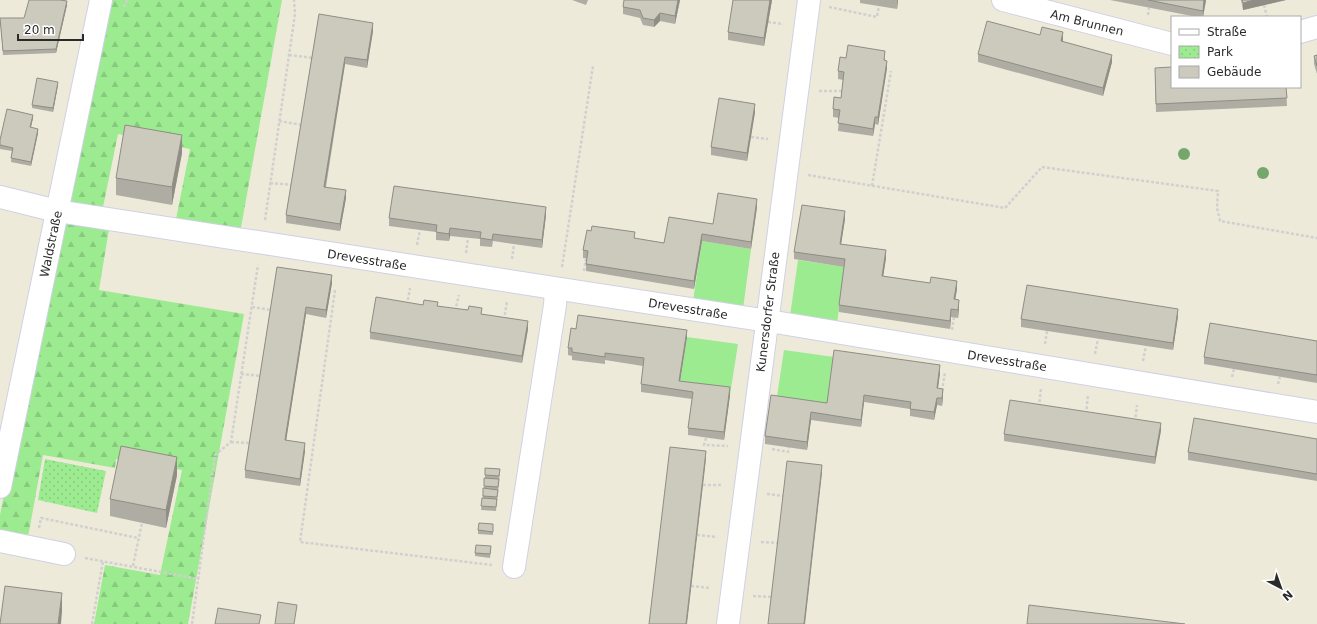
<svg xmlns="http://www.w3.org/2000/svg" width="1317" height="624" font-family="'DejaVu Sans',sans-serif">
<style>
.grass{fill:#9ceb91}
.forest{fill:url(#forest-firs)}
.park{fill:url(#park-dots)}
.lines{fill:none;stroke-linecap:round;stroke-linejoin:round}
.minor-casing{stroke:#d0d0e5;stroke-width:24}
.path{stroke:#d0d0d0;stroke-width:2.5;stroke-dasharray:3 2;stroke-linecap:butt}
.minor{stroke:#fff;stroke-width:22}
.tree{fill:#75a66c}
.wall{fill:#afada3}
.shaded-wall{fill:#8f8d84}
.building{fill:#ccc9bd;stroke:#8f8d84}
.labels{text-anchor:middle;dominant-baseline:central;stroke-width:4;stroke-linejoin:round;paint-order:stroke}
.street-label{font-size:12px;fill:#2a2a2a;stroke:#fff}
</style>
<defs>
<pattern id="forest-firs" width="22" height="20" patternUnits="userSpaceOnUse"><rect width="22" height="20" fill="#9ceb91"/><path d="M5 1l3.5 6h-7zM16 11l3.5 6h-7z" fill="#87ca7d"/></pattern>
<pattern id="park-dots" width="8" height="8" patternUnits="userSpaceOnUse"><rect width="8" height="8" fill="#9ceb91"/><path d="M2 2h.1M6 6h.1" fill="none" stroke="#87ca7d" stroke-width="1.8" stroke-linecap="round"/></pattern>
</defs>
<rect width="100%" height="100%" fill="#eeeada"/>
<g class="grass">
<polygon points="702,241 751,249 743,309 693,301"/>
<polygon points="798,260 845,267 837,323 790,316"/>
<polygon points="687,337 738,344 730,395 679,388"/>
<polygon points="784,350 834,357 827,411 776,403"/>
</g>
<g class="forest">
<polygon points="106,0 282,0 240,233 175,224 190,149 118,134 102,212 61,206"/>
<polygon points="58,214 110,223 99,290 244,314 188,624 94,624 105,565 160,575 182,470 116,459 115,468 43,455 28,537 0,530 0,515"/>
</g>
<polygon class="park" points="45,459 106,471 97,513 38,500"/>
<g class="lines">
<g class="minor-casing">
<g id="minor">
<polyline points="1003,0 1172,44"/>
<polyline points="1300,32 1317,27"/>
<polyline points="0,197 57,211 781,323 1317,412"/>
<polyline points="0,487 101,0"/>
<polyline points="0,541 64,554"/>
<polyline points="514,567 555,305 556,289"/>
<polyline points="728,624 809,0"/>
</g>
</g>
<g class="path">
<polyline points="1264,5 1267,17"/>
<polyline points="124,7 127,0"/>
<polyline points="829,7 877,17 879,6"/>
<polyline points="1148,15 1149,8"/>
<polyline points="768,22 783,24"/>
<polyline points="289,55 313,58"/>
<polyline points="819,91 843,91"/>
<polyline points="279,121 302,125"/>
<polyline points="751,137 768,139"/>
<polyline points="808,175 1005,208 1042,167 1218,191 1217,208 1220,221 1317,238"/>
<polyline points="270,183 293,185"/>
<polyline points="872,186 891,71"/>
<polyline points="265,220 295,14 294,0"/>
<polyline points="417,245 420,230"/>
<polyline points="466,253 468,238"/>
<polyline points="512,259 514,244"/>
<polyline points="562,267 593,66"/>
<polyline points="584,271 586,258"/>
<polyline points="335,290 300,542 492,565"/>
<polyline points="407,305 410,288"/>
<polyline points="252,307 271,310"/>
<polyline points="455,311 459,295"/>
<polyline points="504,320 507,301"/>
<polyline points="952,330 954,317"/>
<polyline points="1045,344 1047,331"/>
<polyline points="1095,354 1098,339"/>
<polyline points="1143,361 1146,346"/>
<polyline points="241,374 261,376"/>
<polyline points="1232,377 1234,369"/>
<polyline points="1278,384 1280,377"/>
<polyline points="942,391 945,372"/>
<polyline points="1039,407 1041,388"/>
<polyline points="1086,414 1088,395"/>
<polyline points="1135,422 1137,405"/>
<polyline points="706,438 704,445 728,446"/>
<polyline points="231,442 250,443"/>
<polyline points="772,449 788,452 789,447"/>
<polyline points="703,485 723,485"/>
<polyline points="767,494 784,496"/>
<polyline points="39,528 41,518 138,538"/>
<polyline points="697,535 717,537"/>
<polyline points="761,542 778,543"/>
<polyline points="85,558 199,579"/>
<polyline points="133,566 142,523"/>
<polyline points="691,586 710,588"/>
<polyline points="753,596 772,597"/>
<polyline points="92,624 103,561"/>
<polyline points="192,624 215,455 231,442 258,265"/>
</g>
<use href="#minor" class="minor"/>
</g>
<g class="tree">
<circle cx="1184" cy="154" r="6"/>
<circle cx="1263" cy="173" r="6"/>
</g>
<g class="wall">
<polygon points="572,0 588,0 586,5"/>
<polygon points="680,0 675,24 660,21 654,27 643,25 640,18 623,14 623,7"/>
<polygon points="733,0 772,0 764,46 728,40 728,32"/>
<polygon points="860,0 898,0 897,9 860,3"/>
<polygon points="1110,0 1206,0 1203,17 1197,17"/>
<polygon points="1241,0 1286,0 1243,10"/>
<polygon points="67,5 56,53 3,55 0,18 24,18"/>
<polygon points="319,14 373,31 367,68 345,64 326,187 346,198 340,231 286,223 286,215"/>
<polygon points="1040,35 1063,40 1062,41 1112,62 1103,96 978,62 978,54"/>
<polygon points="1317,55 1317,74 1314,64 1314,56"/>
<polygon points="846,58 885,58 885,61 887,68 878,125 875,124 873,136 838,131 839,118 833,117 833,109 841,98 843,80 838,79 838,71"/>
<polygon points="1155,75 1286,87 1287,106 1156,112"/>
<polygon points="58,85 53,112 32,108 32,105"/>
<polygon points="755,112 747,161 711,155 711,147"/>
<polygon points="33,118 31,127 38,133 31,166 11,162 12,151 0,149 0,140"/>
<polygon points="182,153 172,205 116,195 116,178"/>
<polygon points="757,207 751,249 702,241 694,289 586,271 586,264 587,258 583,258 583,250 591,231 664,243"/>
<polygon points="546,215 542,248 493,241 492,247 480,246 480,239 450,236 449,241 436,240 436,232 389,226 389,218"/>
<polygon points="845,219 841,244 886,258 883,276 957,289 955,299 959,308 958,318 951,317 950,329 839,312 839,305 844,267 794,259 794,252"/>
<polygon points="277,267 332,283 326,318 306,314 286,440 305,451 300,486 245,478 245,470"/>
<polygon points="423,305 438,306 482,314 528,329 522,363 370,339 370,332"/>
<polygon points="1178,316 1173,350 1021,327 1021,319"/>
<polygon points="687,337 680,381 730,395 724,440 688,435 688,428 692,399 641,392 641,384 643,366 605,360 605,364 572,360 572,356 568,355 568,348"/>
<polygon points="1317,341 1317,383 1204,364 1204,357"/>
<polygon points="940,373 938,388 943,396 942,406 937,405 934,420 910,416 910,409 864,402 861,427 811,420 807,450 765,444 765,436 827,403"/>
<polygon points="1161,430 1155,464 1004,441 1004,434"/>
<polygon points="1317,439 1317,481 1188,460 1188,452"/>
<polygon points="485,468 500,469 499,483 496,511 481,510 485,478"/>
<polygon points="177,475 166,528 110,516 110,499"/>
<polygon points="493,528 493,535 478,534 478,530"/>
<polygon points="491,550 490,558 475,556 475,553"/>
</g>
<g class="shaded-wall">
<polygon points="678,0 680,0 675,24 675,16"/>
<polygon points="770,0 772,0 764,46 764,38"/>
<polygon points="897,0 898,0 897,9"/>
<polygon points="1204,0 1206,0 1203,17 1203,11"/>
<polygon points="1254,0 1286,0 1243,10 1243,3"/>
<polygon points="67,1 67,5 56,53 56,49"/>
<polygon points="660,13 660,21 654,27 654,20"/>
<polygon points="373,23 373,31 367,68 367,60"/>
<polygon points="1063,32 1063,40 1061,48 1061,41"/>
<polygon points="1112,55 1112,62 1103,96 1103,88"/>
<polygon points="345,57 345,64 324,194 324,187"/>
<polygon points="887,61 887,68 878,125 878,117"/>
<polygon points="58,82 58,85 53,112 53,108"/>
<polygon points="755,104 755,112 747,161 747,153"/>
<polygon points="33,115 33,118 30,131 30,127"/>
<polygon points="875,117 875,124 873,136 873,129"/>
<polygon points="38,129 38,133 31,166 31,162"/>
<polygon points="182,135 182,153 172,205 172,187"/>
<polygon points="346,190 346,198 340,231 340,224"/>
<polygon points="757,199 757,207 751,249 751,242"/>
<polygon points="546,207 546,215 542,248 542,240"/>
<polygon points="845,211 845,219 840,251 840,244"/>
<polygon points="450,228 450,236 449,241 449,234"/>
<polygon points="702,234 702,241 694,289 694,281"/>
<polygon points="886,250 886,258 882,284 882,276"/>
<polygon points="332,275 332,283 326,318 326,310"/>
<polygon points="957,281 957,289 954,307 954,299"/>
<polygon points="959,300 959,308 958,318 958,310"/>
<polygon points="306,307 306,314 285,448 285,440"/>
<polygon points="951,309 951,317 950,329 950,321"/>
<polygon points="1178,309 1178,316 1173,350 1173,343"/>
<polygon points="528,321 528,329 522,363 522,356"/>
<polygon points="687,330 687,337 679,388 679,381"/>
<polygon points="940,365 940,373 937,395 937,388"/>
<polygon points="730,387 730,395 724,440 724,432"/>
<polygon points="943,389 943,396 942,406 942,398"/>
<polygon points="864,395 864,402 861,427 861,420"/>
<polygon points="937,398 937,405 934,420 934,412"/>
<polygon points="811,412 811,420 807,450 807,442"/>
<polygon points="1161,423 1161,430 1155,464 1155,457"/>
<polygon points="305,443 305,451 300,486 300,479"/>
<polygon points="706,451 706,459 687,624 686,624"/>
<polygon points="177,457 177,475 166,528 166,510"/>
<polygon points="822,465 822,473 805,624 804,624"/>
<polygon points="62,593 62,611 61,624 58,624"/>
</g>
<g class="building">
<polygon points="29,0 60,0 67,1 56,49 3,51 0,18 24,18"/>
<polygon points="624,0 678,0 675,16 660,13 654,20 643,18 640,10 623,7"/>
<polygon points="733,0 770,0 764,38 728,32"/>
<polygon points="1148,0 1204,0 1203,11"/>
<polygon points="1242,0 1254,0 1243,3"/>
<polygon points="319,14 373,23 367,60 345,57 324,187 346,190 340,224 286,215"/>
<polygon points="987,21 1040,35 1042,27 1063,32 1061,41 1112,55 1103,88 978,54"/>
<polygon points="848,45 885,51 884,60 887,61 878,117 875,117 873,129 838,123 840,110 833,109 834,97 841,98 844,72 838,71 840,57 846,58"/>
<polygon points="1317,55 1317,66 1314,56"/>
<polygon points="1172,67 1172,87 1286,87 1287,98 1156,104 1155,68"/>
<polygon points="37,78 58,82 53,108 32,105"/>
<polygon points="719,98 755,104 747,153 711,147"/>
<polygon points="7,109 33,115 30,127 38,129 31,162 11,158 13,148 0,145 0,140"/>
<polygon points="125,125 182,135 172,187 116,178"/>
<polygon points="394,186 546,207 542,240 493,234 492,240 480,238 481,232 450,228 449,234 436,232 437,225 389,218"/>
<polygon points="718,193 757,199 751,242 702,234 694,281 586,264 588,251 583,250 587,230 591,231 592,226 635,232 634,238 664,243 669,217 713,224"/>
<polygon points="802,205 845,211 840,244 886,250 882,276 930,283 931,277 957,281 954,299 959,300 958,310 951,309 950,321 839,305 845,259 794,252"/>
<polygon points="277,267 332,275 326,310 306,307 285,440 305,443 300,479 245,470"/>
<polygon points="1027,285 1178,309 1173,343 1021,319"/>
<polygon points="376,297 423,305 424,300 438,302 437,306 468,310 469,306 482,308 481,314 528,321 522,356 370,332"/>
<polygon points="578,315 687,330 679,381 730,387 724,432 688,428 693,392 641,384 644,358 605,353 605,357 572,352 572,348 568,348 571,328 576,329"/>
<polygon points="1210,323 1317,341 1317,375 1204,357"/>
<polygon points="834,350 940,365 937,388 943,389 942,398 937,398 934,412 910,409 911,402 864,395 861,420 811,412 807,442 765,436 771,395 827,403"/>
<polygon points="1010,400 1161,423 1155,457 1004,434"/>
<polygon points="1194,418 1317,439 1317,474 1188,452"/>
<polygon points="121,446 177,457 166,510 110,499"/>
<polygon points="670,447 706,451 686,624 649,624"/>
<polygon points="787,461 822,465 804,624 768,624"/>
<polygon points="485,468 500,469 499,476 485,475"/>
<polygon points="484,478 499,479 498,487 484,486"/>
<polygon points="483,488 498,490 497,497 483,496"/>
<polygon points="482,498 497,499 496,507 481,506"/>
<polygon points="479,523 493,524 493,532 478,530"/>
<polygon points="476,545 491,546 490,554 475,553"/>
<polygon points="5,586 62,593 58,624 0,624"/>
<polygon points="278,602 297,605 294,624 275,624"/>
<polygon points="1029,605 1185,624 1027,624"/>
<polygon points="218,608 261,615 259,624 215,624"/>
</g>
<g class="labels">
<g class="street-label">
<text transform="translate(1087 23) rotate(14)">Am Brunnen</text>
<text transform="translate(51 244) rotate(-78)">Waldstraße</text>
<text transform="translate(367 260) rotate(9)">Drevesstraße</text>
<text transform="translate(688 309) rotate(9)">Drevesstraße</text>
<text transform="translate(768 312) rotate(-83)">Kunersdorfer Straße</text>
<text transform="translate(1007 361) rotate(9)">Drevesstraße</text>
</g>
</g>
<rect x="1171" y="16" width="130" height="72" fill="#ffffff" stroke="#aaaaaa"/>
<rect x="1179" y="29" width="20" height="6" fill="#ffffff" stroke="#aaaaaa"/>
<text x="1207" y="36" font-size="12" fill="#2a2a2a">Straße</text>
<rect x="1179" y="46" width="20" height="12" fill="url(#park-dots)" stroke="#aaaaaa"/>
<text x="1207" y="56" font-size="12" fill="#2a2a2a">Park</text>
<rect x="1179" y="66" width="20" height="12" fill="#ccc9bd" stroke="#aaaaaa"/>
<text x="1207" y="76" font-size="12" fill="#2a2a2a">Gebäude</text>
<g transform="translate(1281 588) rotate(139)" stroke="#ffffff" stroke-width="3" paint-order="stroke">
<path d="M0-3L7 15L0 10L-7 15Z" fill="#2a2a2a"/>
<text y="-6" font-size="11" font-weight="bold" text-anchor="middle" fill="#2a2a2a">N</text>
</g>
<path d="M18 34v6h65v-6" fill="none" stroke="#2a2a2a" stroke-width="2"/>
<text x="24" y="34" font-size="12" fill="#2a2a2a" stroke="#ffffff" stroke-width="3" paint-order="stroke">20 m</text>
</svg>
